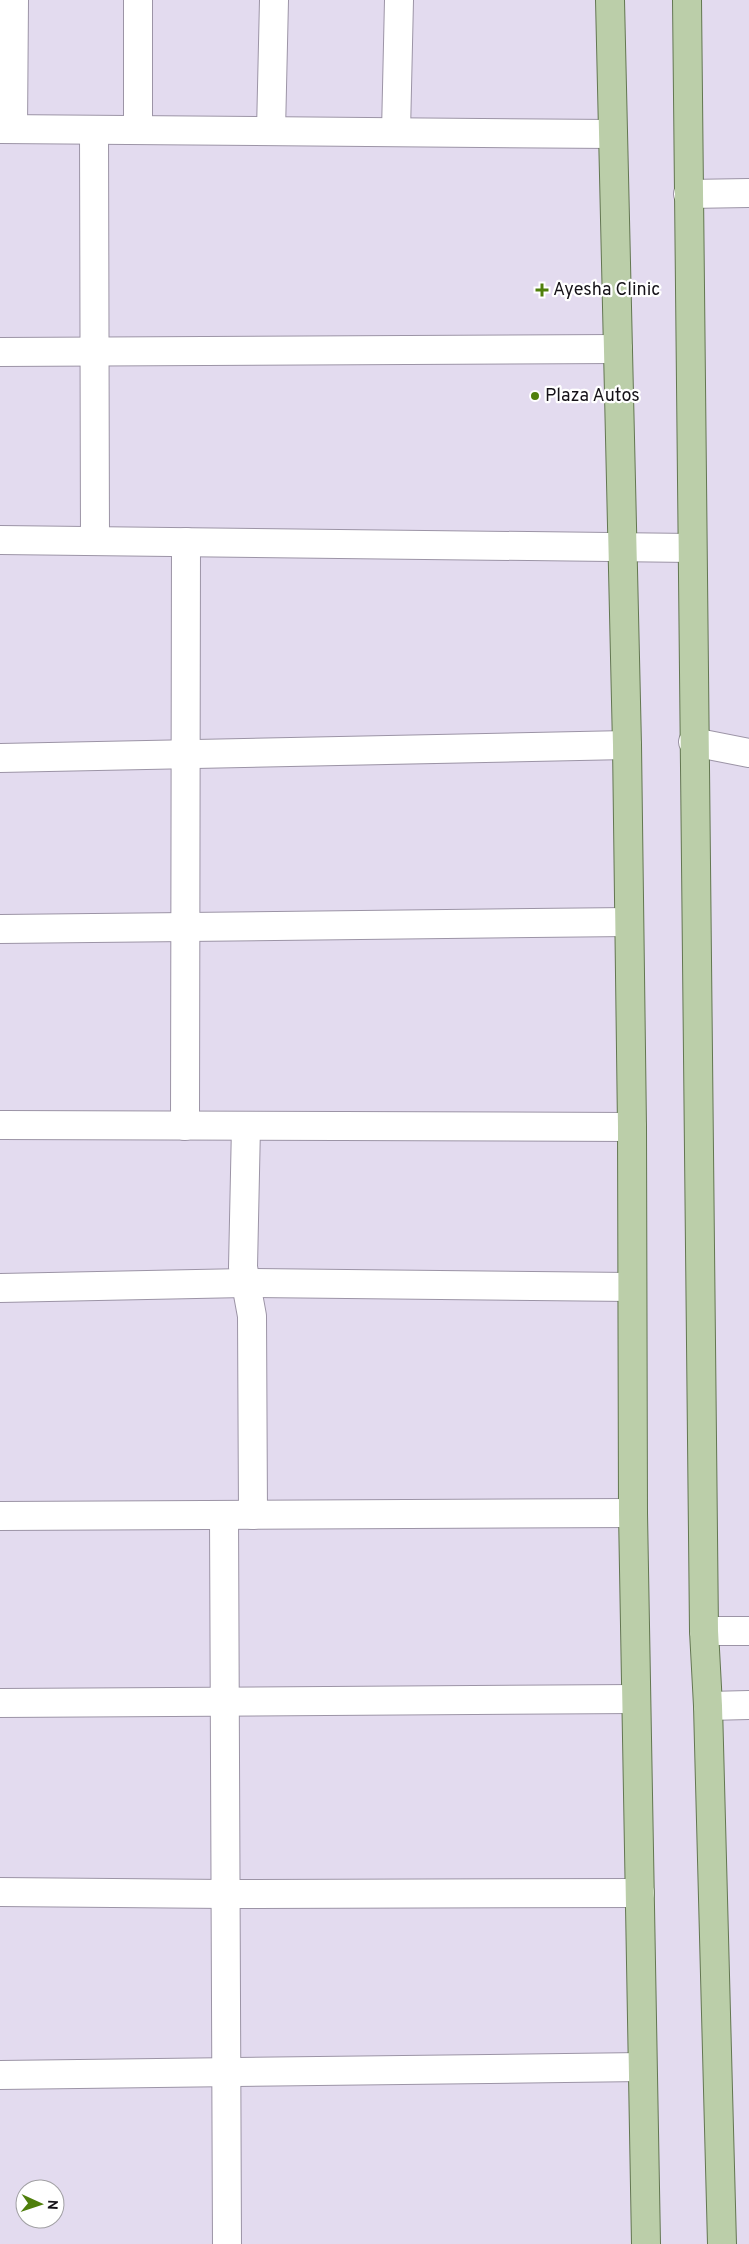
<svg xmlns="http://www.w3.org/2000/svg" width="749" height="2244" font-family="Overpass,sans-serif">
<style>
.lines{fill:none;stroke-linecap:round;stroke-linejoin:round}
.minor-casing{stroke:#9c94a6;stroke-width:30}
.tertiary-casing{stroke:#9c94a6;stroke-width:30}
.primary-casing{stroke:#637751;stroke-width:30}
.minor{stroke:#fff;stroke-width:28}
.tertiary{stroke:#fff;stroke-width:28}
.primary{stroke:#bbcea9;stroke-width:28}
.poi-dot{fill:#4f7f0b;stroke:#fff;stroke-width:2}
.labels{text-anchor:middle;dominant-baseline:central;stroke-width:4.5;stroke-linejoin:round;paint-order:stroke}
.poi-label{font-size:18px;fill:#151218;stroke:#fff;text-anchor:start}
</style>
<rect width="100%" height="100%" fill="#e3dbef"/>
<g class="lines">
<g class="minor-casing">
<g id="minor">
<polyline points="138,0 138,130"/>
<polyline points="0,129 613,134"/>
<polyline points="13,129 14,0"/>
<polyline points="94,130 95,541"/>
<polyline points="271,131 274,0"/>
<polyline points="396,132 399,0"/>
<polyline points="688,194 749,193"/>
<polyline points="0,352 618,349"/>
<polyline points="0,540 692,548"/>
<polyline points="693,742 749,753"/>
<polyline points="0,758 627,745"/>
<polyline points="0,929 629,922"/>
<polyline points="185,1126 186,542"/>
<polyline points="246,1126 243,1267 252,1316 253,1515"/>
<polyline points="0,1288 245,1283 631,1287"/>
<polyline points="224,1515 227,2244"/>
<polyline points="0,1516 633,1513"/>
<polyline points="0,1703 636,1699"/>
<polyline points="0,1892 226,1894 640,1893"/>
<polyline points="0,2075 642,2067"/>
</g>
</g>
<g class="tertiary-casing">
<g id="tertiary">
<polyline points="0,1125 632,1127"/>
<polyline points="704,1631 749,1631"/>
<polyline points="708,1706 749,1705"/>
</g>
</g>
<g class="primary-casing">
<g id="primary">
<polyline points="610,0 627,745 632,1127 633,1513 646,2244"/>
<polyline points="687,0 704,1631 708,1706 722,2244"/>
</g>
</g>
<use href="#minor" class="minor"/>
<use href="#tertiary" class="tertiary"/>
<use href="#primary" class="primary"/>
</g>
<g class="poi-dot">
<path d="M539.5 282.5h5v5h5v5h-5v5h-5v-5h-5v-5h5z"/>
<circle cx="535" cy="396" r="5"/>
</g>
<g class="labels">
<g class="poi-label">
<text x="553" y="290">Ayesha Clinic</text>
<text x="545" y="396">Plaza Autos</text>
</g>
</g>
<g transform="translate(40 2204) rotate(93)"><circle r="24" fill="#ffffff" stroke="#a1a0a3"/>
<path d="M0-4L9 19L0 12L-9 19Z" fill="#4f7f0b"/>
<text y="-8" font-size="14" font-weight="bold" text-anchor="middle" fill="#151218">N</text>
</g>
</svg>
